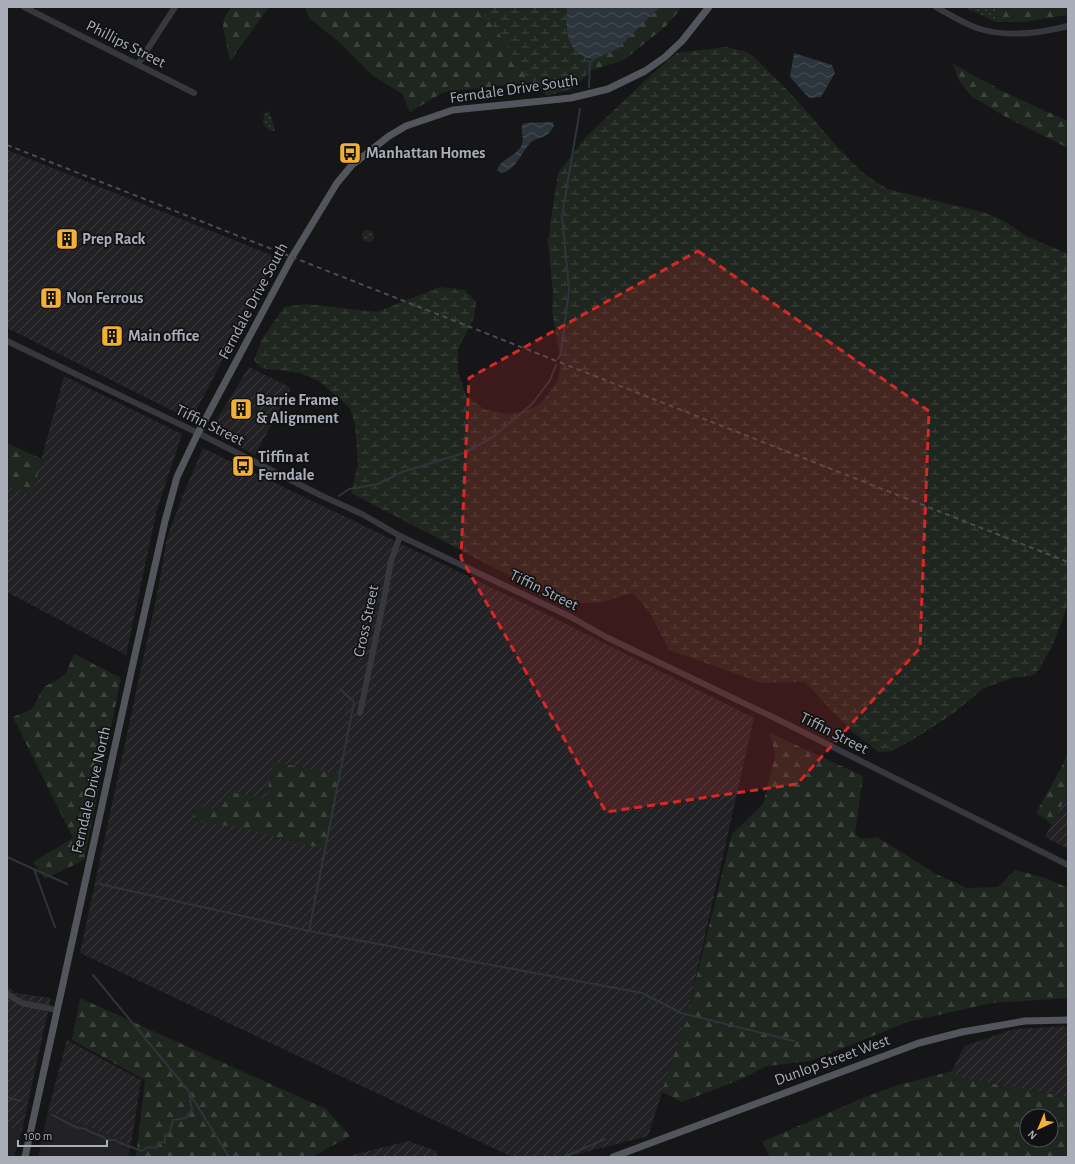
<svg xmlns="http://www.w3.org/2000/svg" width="1075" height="1164" font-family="'Alegreya Sans',sans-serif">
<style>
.built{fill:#222225}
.industrial{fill:url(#industrial-furrows)}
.forest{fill:url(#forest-firs);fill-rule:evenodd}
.wetland{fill:url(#wetland-marsh)}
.park{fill:url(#park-dots)}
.water{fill:url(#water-waves)}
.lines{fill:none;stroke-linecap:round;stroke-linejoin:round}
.stream{stroke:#2c353c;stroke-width:2}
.minor{stroke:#37383d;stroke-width:6}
.major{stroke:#53555c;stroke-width:7}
.rail{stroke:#4a4c52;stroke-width:2;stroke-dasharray:5 4;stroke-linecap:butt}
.marked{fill:#d62828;fill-opacity:0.2;stroke:#d62828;stroke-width:3;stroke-dasharray:8 5;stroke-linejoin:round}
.labels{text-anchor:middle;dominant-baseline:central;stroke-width:3.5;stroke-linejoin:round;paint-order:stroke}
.street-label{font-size:16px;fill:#a8adb8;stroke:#111113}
.poi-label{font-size:16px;font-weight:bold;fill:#a8adb8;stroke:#111113;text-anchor:start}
</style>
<defs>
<pattern id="industrial-furrows" width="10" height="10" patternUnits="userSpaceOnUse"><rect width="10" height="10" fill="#222225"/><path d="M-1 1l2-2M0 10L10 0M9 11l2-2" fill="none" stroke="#3f3f43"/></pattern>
<pattern id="forest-firs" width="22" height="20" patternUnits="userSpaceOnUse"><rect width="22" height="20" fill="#1e261f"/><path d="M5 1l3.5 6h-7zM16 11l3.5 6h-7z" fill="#3c433d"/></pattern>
<pattern id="wetland-marsh" width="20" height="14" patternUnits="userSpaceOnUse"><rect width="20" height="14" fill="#1e261f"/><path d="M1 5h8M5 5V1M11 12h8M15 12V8" fill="none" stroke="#3c433d"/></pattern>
<pattern id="park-dots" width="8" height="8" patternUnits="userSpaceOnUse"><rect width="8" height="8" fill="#1e261f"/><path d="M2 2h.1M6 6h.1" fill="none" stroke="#3c433d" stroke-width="1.8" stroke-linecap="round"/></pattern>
<pattern id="water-waves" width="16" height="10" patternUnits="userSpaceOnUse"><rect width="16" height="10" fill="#2c353c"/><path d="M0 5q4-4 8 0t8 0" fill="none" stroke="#485056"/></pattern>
</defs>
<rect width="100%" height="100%" fill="#161618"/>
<g class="built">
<polygon points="48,1111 131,1144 128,1157 38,1157"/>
<polygon points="7,1128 22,1130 14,1157 7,1157"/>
</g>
<g class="industrial">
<polygon points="7,150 277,257 191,420 7,328"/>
<polygon points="249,367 291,388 255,455 216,434 213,426"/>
<polygon points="64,376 182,434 157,509 126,655 7,592 7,485 32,494"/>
<polygon points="203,448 546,614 754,718 688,1011 648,1136 566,1157 512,1157 80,953 158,590 167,538 183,495"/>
<polygon points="1068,793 1068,849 1045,837"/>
<polygon points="7,986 15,993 51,998 22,1130 7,1128"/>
<polygon points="1068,1026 1068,1097 961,1078 952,1071 964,1046 1014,1029"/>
<polygon points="67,1040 141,1080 131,1144 48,1111"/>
<polygon points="409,1141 436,1151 438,1157 344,1157"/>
</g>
<g class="forest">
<polygon points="231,7 269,7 230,61 223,27 224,18"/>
<polygon points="305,7 682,7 666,26 624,60 580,74 554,80 444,92 410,112 402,94 372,75 340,43 309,18"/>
<polygon points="996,7 1066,7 1067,15 1025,22 996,22"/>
<polygon points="953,64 1004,92 1068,121 1068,148 1006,117 971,96 958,79"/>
<polygon points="7,443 42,459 32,495 7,485"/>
<polygon points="74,654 121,678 84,860 45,879 33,862 73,838 13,717 32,709 44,687 65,675"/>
<polygon points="770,733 863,776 855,833 861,839 877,837 936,874 967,888 998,887 1015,870 1046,878 1068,888 1068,998 991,1003 908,1022 810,1061 767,1066 739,1080 682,1102 662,1092 688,1011 732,834 763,804 775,756"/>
<polygon points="1068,753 1068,793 1052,824 1036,813 1062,766"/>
<polygon points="273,762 340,774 327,848 299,844 245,828 192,821 196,806 220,810 230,792 266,799"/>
<polygon points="80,998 326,1109 350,1136 312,1157 136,1157 145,1080 72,1040"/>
<path d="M952,1071L961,1078L1068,1097V1157H770L762,1142L865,1097L898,1085ZM1027,1116H1051V1140H1027Z"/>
</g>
<g class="wetland">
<polygon points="476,7 567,7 567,22 573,48 593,60 590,62 590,72 572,89 547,96 520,69 503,39 479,8"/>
<polygon points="726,47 747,52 755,58 795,98 839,149 863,173 887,189 986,213 1006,222 1026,236 1068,254 1068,605 1051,649 1035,675 1012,678 984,688 951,715 912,740 892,751 879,752 851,731 805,682 762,683 669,650 650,613 633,593 598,603 562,603 351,493 358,464 355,425 350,408 319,381 300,373 261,368 254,360 262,339 284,307 306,304 377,312 440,287 465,290 476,302 474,318 458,349 458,372 466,396 484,409 507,414 526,411 540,404 558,381 561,363 552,312 553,293 548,240 558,173 587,136 652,74 677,53"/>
</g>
<g class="park">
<polygon points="964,7 996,7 996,22"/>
<polygon points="269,111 275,129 274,131 268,130 263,124 264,114"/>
<circle cx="368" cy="236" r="6"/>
</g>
<g class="water">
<path d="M567,7H660L617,49L593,60C589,58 584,57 581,55C565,46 566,23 567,7Z"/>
<polygon points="794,53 832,65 835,73 821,97 809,98 790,77"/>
<path d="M553,122L554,126C546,141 538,135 529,144C521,154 515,171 501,173L497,170C501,158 517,157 522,144C524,137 521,132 522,125L525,123Z"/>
</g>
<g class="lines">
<g class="stream">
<polyline points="589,87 590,62 593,60"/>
<polyline points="558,359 561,353 569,289 562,216 580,109"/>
<polyline points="339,496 349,489 378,484 402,472 464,453 493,437 533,403 550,380 556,365"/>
<polyline points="7,857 67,884"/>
<polyline points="34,869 55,927"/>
<polyline points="100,884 309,931 642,993 681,1013 794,1041"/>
<polyline points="309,931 354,702 341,690"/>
<polyline points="93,975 187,1089 229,1157"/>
<polyline points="7,1097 21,1101"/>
<path d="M52,1115C63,1119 73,1129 86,1129C92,1135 100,1133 107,1140H116L120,1143L142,1151L148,1147L156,1148L160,1142L165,1143V1135L170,1132L173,1120L186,1118L192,1109L190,1100L192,1097"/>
<polyline points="564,1157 605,1139"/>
</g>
<g class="minor">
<polyline points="24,7 194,93"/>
<path d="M936,7C950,15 964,24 980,29C1007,37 1041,33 1068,26"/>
<polyline points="138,64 175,7"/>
<polyline points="7,341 198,433 320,495 362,514 400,536 571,617 606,637 783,722 1068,865"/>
<polyline points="360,713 384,599 391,561 400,536"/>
<polyline points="7,994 22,1003 57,1010"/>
</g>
<g class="major">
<polyline points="25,1157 134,659 165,521 177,477 198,433 292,257 337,183 352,165 389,136 406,126 453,110 571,98 608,89 645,71 665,57 682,41 709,7"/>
<polyline points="613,1157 919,1043 962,1032 1025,1021 1068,1020"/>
</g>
<polyline class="rail" points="7,145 1068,562"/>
</g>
<path class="marked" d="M698,251L929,411L920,648L797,784L606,812L461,558L469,378Z"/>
<defs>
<g id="bus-square" transform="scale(1.15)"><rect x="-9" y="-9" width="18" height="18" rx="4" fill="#f2b134" stroke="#111113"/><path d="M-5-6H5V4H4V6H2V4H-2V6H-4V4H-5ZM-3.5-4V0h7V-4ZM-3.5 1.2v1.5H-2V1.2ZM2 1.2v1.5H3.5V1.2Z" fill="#111"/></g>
<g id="building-square" transform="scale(1.15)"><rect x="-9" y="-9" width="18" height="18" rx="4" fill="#f2b134" stroke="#111113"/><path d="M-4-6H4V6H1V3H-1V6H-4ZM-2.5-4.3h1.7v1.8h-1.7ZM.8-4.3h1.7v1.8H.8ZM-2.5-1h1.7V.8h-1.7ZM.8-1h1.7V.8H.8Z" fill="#111"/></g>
</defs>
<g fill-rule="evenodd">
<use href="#bus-square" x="350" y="153"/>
<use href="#building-square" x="67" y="239"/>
<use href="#building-square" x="51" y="298"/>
<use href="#building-square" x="112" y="336"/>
<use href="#building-square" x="241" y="409"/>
<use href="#bus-square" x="243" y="466"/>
</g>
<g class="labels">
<g class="street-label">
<text transform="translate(126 44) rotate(27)">Phillips Street</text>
<text transform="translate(514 89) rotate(-8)">Ferndale Drive South</text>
<text transform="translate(253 301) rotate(-62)">Ferndale Drive South</text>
<text transform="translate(210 425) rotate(26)">Tiffin Street</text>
<text transform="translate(544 590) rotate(26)">Tiffin Street</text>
<text transform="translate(366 621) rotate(-78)">Cross Street</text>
<text transform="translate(834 733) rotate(27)">Tiffin Street</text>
<text transform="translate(91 790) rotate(-77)">Ferndale Drive North</text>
<text transform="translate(832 1060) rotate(-20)">Dunlop Street West</text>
</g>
<g class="poi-label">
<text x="366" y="153">Manhattan Homes</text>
<text x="82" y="239">Prep Rack</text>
<text x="66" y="298">Non Ferrous</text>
<text x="128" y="336">Main office</text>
<text x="256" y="400">Barrie Frame<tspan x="256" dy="18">&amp; Alignment</tspan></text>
<text x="258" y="457">Tiffin at<tspan x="258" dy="18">Ferndale</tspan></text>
</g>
</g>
<rect width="1075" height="1164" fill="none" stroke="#a8adb8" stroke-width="16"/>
<g transform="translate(1039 1128) rotate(224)"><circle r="19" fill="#111113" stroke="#4d4f55"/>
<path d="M0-3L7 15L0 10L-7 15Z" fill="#f2b134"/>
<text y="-6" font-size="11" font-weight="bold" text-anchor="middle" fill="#a8adb8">N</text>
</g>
<path d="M18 1140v6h89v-6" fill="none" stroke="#a8adb8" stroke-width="2"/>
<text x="24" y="1140" font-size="12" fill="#a8adb8" stroke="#111113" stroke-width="3" paint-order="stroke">100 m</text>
</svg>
